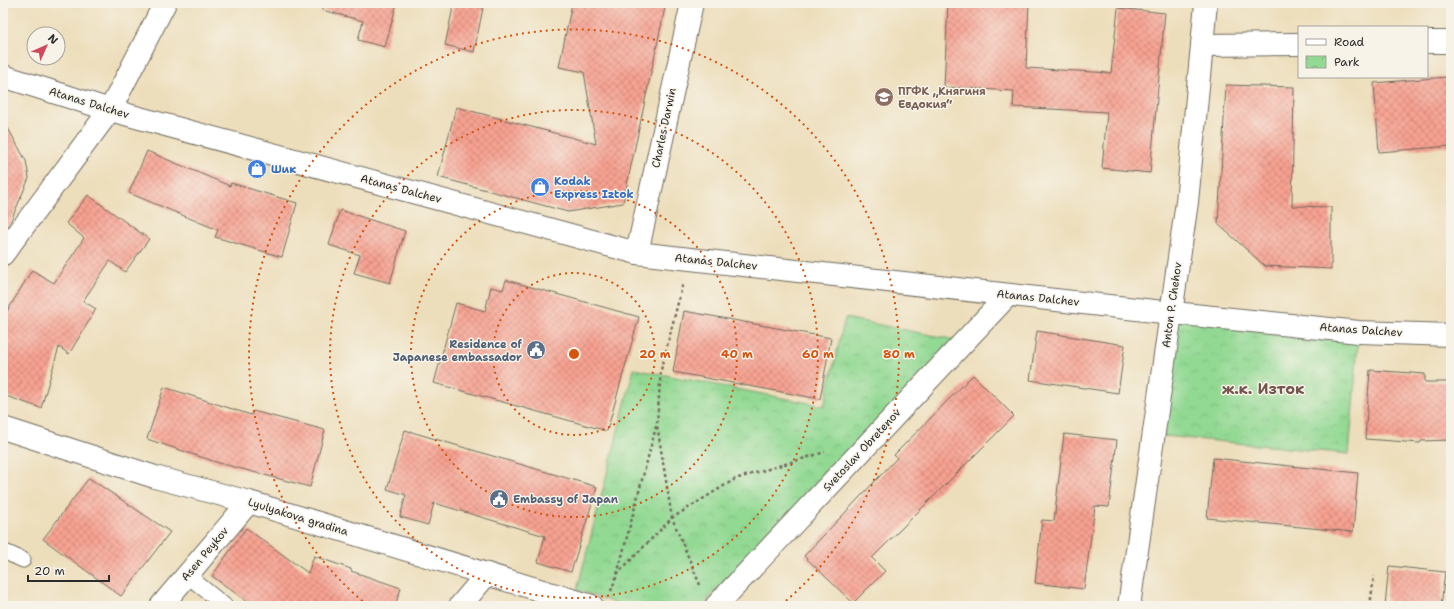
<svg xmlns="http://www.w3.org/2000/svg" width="1454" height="609" font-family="'Shantell Sans',sans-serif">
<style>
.park{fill:url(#park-crowns);stroke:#5e825f}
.building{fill:url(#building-cross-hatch)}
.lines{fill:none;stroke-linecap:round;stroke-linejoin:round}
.service-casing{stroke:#6f6a5d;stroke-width:17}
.minor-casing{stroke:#6f6a5d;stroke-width:24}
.path{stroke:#6f6a5d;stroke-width:2.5;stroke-dasharray:3 3;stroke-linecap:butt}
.service{stroke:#fff;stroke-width:15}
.minor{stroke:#fff;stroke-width:22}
.ring{fill:none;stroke:#d5540f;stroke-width:2;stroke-dasharray:2 4}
.labels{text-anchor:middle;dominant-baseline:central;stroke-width:3;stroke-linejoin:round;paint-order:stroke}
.education-label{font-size:11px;font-weight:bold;fill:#785e54;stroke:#f7f3e8;text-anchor:start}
.street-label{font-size:11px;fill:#2b2b2b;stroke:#f7f3e8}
.shop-label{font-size:11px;font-weight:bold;fill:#366cbe;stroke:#f7f3e8;text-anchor:start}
.service-label{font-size:11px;font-weight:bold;fill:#4e5e75;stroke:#f7f3e8;text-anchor:end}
.district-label{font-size:15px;font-weight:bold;fill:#73554f;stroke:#f7f3e8}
.centre{fill:#d5540f;stroke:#f7f3e8;stroke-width:2}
.ring-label{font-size:12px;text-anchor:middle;font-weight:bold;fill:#d5540f;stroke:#f7f3e8;stroke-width:3;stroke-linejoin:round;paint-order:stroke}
</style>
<defs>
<pattern id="park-crowns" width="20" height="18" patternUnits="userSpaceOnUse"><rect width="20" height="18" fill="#92d993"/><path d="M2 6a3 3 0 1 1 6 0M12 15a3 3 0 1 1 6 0" fill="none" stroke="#7eba7f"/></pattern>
<pattern id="building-cross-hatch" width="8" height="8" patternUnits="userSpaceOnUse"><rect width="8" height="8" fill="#f8a292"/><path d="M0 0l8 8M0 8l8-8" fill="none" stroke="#c98477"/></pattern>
</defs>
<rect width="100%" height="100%" fill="#f7f3e8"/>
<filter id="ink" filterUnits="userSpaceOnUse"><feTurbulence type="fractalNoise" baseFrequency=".025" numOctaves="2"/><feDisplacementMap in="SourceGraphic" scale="8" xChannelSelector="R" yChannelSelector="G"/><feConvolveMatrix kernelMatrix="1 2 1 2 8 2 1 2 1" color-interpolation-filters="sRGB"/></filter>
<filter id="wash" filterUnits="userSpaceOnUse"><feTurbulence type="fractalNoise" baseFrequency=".012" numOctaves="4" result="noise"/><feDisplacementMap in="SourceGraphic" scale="16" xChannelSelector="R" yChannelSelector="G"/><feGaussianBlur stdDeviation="0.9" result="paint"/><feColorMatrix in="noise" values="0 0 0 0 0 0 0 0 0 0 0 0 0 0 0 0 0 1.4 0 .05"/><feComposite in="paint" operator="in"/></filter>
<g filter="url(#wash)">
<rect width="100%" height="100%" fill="#eddebb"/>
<g class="park">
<polygon points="1171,313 1359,332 1349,454 1154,435"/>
<polygon points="845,318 956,340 702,606 624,606 577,590 634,369 824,406"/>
</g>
<g id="blocks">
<g class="building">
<polygon points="323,3 397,3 385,47 358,40 363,21 322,10"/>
<polygon points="454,3 484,3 474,52 445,45"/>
<polygon points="572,3 666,3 623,203 568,212 438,177 456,107 596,144 584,72 559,67"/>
<polygon points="948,3 1029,3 1026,68 1111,73 1118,8 1165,13 1150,173 1102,168 1107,112 1013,107 1014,91 944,87"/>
<polygon points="1447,77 1451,146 1379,152 1374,83"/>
<polygon points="1226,85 1294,87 1292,206 1331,207 1331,269 1265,266 1218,224"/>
<polygon points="3,119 26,161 29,178 10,223 3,233"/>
<polygon points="147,151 230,186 231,183 297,203 282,257 215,237 218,230 129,193"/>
<polygon points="88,195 149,239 125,272 110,261 83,301 96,309 69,354 59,347 41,408 3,395 3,318 32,270 54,283 84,238 66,223"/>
<polygon points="340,210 405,231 390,283 354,273 360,255 329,245"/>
<polygon points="506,280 639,317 607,431 434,383 456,303 485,311 491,287 503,290"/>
<polygon points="684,311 831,338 820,399 673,372"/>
<polygon points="1037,331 1125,345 1118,393 1030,380"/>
<polygon points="1370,370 1425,374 1425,382 1451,382 1451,440 1421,441 1420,443 1365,439"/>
<polygon points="973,375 1014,416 872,558 885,571 853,603 804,556 897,458 894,455"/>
<polygon points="164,387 251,415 253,411 325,430 310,487 219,463 147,439"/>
<polygon points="405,430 597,487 571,572 538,562 545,536 434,503 428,525 400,517 406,495 387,489"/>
<polygon points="1064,434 1117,440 1109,507 1095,506 1084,589 1035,583 1042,520 1054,521"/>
<polygon points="1213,458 1358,473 1353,532 1207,518"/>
<polygon points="89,478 170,532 121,596 43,539"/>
<polygon points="246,528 308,573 314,556 351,569 351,571 401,588 395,606 253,606 212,576"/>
<polygon points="1389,566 1445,572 1441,606 1385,606"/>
</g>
</g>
</g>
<g filter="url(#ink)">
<use href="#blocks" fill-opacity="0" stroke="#6f6a5d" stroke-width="1"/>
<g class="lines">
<g class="service-casing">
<g id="service">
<polyline points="3,551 23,560"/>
<polyline points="187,575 225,606"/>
</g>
</g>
<g class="minor-casing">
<g id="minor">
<polyline points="1427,42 1451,42"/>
<polyline points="1202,45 1299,44"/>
<polyline points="3,76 110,110 637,253 1154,311 1359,332 1451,335"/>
<polyline points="637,253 692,3"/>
<polyline points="3,254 110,110 165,3"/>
<polyline points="3,428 155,477 249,502 592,606"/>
<polyline points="161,606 249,502"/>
<polyline points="460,606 487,574"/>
<polyline points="716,606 1008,295"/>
<polyline points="1129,606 1187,202 1206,3"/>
</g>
</g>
<g class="path">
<polyline points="617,574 672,518 657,425"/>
<polyline points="700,585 672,518 735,479 825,452"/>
<polyline points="611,591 617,575 657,423 661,370 683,283"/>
<polyline points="1370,606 1374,576"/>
</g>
<use href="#service" class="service"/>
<use href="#minor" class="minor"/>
</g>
</g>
<g class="ring">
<circle cx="574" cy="354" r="81"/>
<circle cx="574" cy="354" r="163"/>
<circle cx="574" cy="354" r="244"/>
<path d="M367 605A325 325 0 1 1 781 605"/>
</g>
<defs>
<g id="school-disc" transform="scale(1)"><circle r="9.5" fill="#8d6e63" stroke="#f7f3e8"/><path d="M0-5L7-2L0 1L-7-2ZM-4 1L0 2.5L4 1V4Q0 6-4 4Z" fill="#fff"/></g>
<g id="shop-disc" transform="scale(1)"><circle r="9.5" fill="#3f7fe0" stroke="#f7f3e8"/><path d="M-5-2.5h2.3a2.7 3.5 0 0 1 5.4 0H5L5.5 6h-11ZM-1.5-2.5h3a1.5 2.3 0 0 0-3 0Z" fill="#fff"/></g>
<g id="civic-disc" transform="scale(1)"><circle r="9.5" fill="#5c6f8a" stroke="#f7f3e8"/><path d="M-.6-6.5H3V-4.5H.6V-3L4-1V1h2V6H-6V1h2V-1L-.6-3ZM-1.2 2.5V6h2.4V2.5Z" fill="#fff"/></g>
</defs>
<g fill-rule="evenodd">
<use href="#school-disc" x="884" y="97"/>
<use href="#shop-disc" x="257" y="169"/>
<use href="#shop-disc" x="540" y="187"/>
<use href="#civic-disc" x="536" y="350"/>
<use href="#civic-disc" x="499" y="499"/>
</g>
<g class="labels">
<g class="education-label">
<text x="898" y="91">ПГФК „Княгиня<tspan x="898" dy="13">Евдокия“</tspan></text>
</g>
<g class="street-label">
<text transform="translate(89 103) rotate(17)">Atanas Dalchev</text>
<text transform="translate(664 128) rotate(-78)">Charles Darwin</text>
<text transform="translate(401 189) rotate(15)">Atanas Dalchev</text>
<text transform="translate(716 262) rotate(6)">Atanas Dalchev</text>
<text transform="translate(1038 298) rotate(6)">Atanas Dalchev</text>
<text transform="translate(1172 305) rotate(-82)">Anton P. Chehov</text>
<text transform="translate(1361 330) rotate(4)">Atanas Dalchev</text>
<text transform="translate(862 450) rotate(-47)">Svetoslav Obretenov</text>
<text transform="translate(298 517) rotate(17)">Lyulyakova gradina</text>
<text transform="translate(205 554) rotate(-50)">Asen Peykov</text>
</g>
<g class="shop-label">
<text x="271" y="169">Шик</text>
<text x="554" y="181">Kodak<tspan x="554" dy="13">Express Iztok</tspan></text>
</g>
<g class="service-label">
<text x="522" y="344">Residence of<tspan x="522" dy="13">Japanese embassador</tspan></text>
<text x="513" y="499" text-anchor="start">Embassy of Japan</text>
</g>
<g class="district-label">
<text x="1263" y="389">ж.к. Изток</text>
</g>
</g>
<circle cx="574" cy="354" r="6" class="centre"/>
<g class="ring-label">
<text x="655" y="358">20 m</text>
<text x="737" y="358">40 m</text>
<text x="818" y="358">60 m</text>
<text x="899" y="358">80 m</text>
</g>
<rect width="1454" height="609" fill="none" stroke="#f7f3e8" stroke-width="16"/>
<rect x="1298" y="26" width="130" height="52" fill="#f7f3e8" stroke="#a5a39c"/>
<rect x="1306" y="39" width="20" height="6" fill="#ffffff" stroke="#a5a39c"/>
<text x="1334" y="46" font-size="12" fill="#2b2b2b">Road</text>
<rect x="1306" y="56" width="20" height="12" fill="url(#park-crowns)" stroke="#a5a39c"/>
<text x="1334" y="66" font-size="12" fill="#2b2b2b">Park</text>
<g transform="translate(46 46) rotate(45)"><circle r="19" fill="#f7f3e8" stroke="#a5a39c"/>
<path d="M0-3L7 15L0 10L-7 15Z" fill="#d1495b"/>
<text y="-6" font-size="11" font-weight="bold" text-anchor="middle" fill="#2b2b2b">N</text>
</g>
<path d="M28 575v6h81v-6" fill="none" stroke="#2b2b2b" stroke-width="2"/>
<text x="34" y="575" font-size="12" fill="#2b2b2b" stroke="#f7f3e8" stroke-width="3" paint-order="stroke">20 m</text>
</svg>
